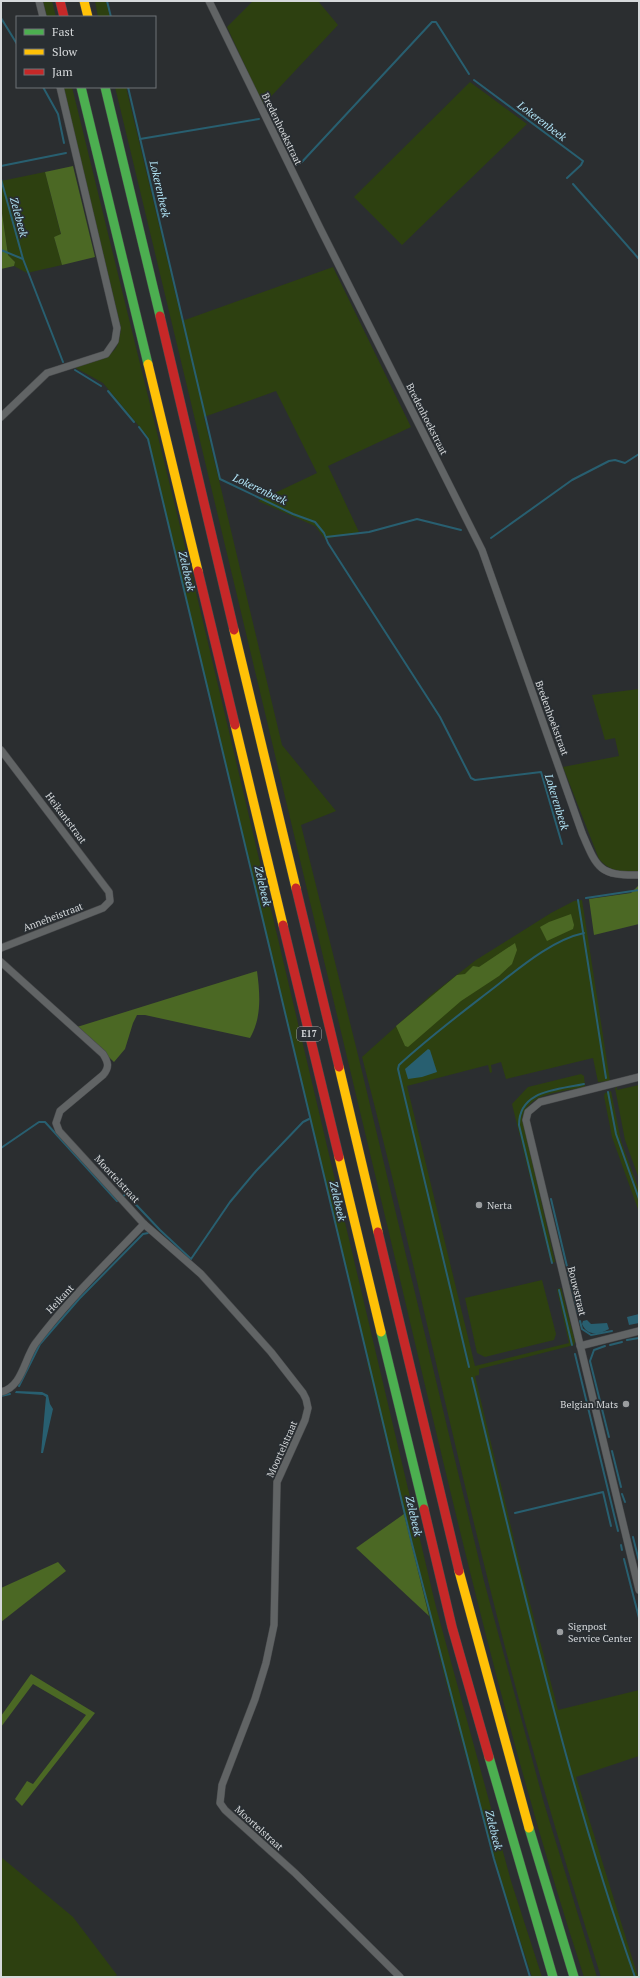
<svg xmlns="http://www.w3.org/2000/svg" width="640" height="1978" font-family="'PT Serif',serif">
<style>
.green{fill:#2d4010}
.forest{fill:#4b6824}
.water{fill:#285f70}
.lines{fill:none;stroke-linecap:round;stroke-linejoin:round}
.stream{stroke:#285f70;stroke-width:2}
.street-casing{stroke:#47494b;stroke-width:8}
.fast-casing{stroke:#47494b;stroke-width:10}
.slow-casing{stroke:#47494b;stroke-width:10}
.jam-casing{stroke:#47494b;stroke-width:10}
.street{stroke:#616465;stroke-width:7}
.fast{stroke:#4caf50;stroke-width:9}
.slow{stroke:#ffc107;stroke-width:9}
.jam{stroke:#c62828;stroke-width:9}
.poi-dot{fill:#9a9d9f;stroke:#292e32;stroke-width:1.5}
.labels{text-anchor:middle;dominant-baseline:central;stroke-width:3.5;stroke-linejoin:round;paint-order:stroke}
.shield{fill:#292e32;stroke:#a2a6a8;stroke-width:1}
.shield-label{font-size:9px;font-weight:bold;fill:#d6d9db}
.street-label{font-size:10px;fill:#d6d9db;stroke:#292e32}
.poi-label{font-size:10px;fill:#d6d9db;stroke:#292e32;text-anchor:start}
.water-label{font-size:11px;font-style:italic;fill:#b1e3f5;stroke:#292e32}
</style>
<rect width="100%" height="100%" fill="#2b2e30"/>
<g class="green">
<polygon points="43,1 52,1 56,17 47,17"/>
<polygon points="95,1 106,1 110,17 98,17"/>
<polygon points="253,1 318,1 338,25 263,105 227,27"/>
<polygon points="470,82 527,124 402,245 354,197"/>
<path d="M63,87H72L191,571L436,1607L511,1881L542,1977H532C465,1775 417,1568 367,1362H369L148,437L103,383L74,367C82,366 88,363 95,360C116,352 118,351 121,328Z"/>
<path d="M115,87H126L182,321L333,267L411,427L328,466L359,532L325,539L315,526L258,501L317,473L276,391L204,417L282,745L336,811L301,825L359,1059L484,1581L544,1803L597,1977H584C500,1720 442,1454 379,1191C291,823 204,455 115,87Z"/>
<polygon points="45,172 61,235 54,237 62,265 27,273 14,266 15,262 8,255 1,206 1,181"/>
<path d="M639,689V871C623,873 610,872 599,859L563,767L619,756L615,738L605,740L592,695Z"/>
<path d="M582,900L610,1081L598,1082L593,1058L506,1079L501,1062L491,1065L492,1072L490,1073L488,1065L407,1086L475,1366L569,1343L557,1289L561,1288L575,1341L574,1345L479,1369V1375L475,1376L521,1569L558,1710L639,1690V1756L576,1777L638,1977H601C569,1875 538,1773 511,1670C457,1466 415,1260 362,1057L431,995L476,960L551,913L574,901Z"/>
<path d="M581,1074L584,1076L585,1087C563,1092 528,1092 522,1118L555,1262L551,1263L512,1104L528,1087Z"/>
<polygon points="639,1085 639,1179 625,1140 615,1088 617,1087 617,1090"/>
<polygon points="611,1091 621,1141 639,1190 639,1212 612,1137 604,1096 605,1093"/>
<polygon points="542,1280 556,1334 554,1340 485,1357 477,1353 465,1298"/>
<polygon points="1,1857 73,1917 117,1975 114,1977 1,1977"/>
</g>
<g class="forest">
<polygon points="73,166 95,257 62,265 54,237 61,234 45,172"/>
<polygon points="1,206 8,255 15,262 14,266 1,269"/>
<polygon points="639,885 639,924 594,935 589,899 631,893"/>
<polygon points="571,914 574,925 573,929 547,941 540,927 549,922"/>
<polygon points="515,943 517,950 512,964 499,976 461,1001 408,1047 405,1046 396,1026 457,975 465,974 473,966 479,967"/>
<path d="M257,971C260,994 262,1017 250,1038L145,1015H137L133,1023L125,1049L114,1062L77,1027Z"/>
<polygon points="404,1514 429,1616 356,1548"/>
<polygon points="58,1562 66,1571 1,1622 1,1588"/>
<polygon points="31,1674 95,1713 22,1806 15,1799 27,1781 33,1784 86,1715 33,1684 1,1727 1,1716"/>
</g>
<g class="water">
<polygon points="428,1049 430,1050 437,1072 422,1077 408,1079 405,1069"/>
<polygon points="639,1314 639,1323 629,1325 627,1317"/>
<path d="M587,1320L591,1324L607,1323L609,1329C599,1335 587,1336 582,1324L583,1321Z"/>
<polygon points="16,1391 42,1392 48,1395 50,1404 53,1409 43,1453 41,1453 46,1397 43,1395 15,1393"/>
</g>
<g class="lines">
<g class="stream">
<polyline points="107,1 111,17"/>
<polyline points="1,18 17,44"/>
<polyline points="474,80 583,161 581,165 567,178"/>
<polyline points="43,87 58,114 64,143"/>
<polyline points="128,87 220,479 293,514 315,522 324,533 328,543 440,717 471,778 475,780 541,772 562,844"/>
<polyline points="272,114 297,164 300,164 432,22 436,22 469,74"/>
<polyline points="140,139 259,119"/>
<polyline points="1,166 66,153"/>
<polyline points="1,179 23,259"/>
<polyline points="573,184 639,259"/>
<polyline points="1,250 23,259 63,362"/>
<polyline points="75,370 101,386"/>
<polyline points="108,391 134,422"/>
<polyline points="139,427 148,439 412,1544 494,1859 530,1977"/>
<polyline points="326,537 369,532 417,519 461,530"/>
<polyline points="491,538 572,480 609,461 615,460 625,463 639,454"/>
<polyline points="586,898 639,890"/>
<polyline points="578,900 606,1078"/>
<polyline points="608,1092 616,1134 639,1199"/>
<polyline points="1,1148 39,1122 45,1122 117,1201 126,1194 160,1230 191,1259 230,1202 256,1171 303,1122 309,1119"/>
<polyline points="551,1199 578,1313"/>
<path d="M552,1263L519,1125C519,1090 557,1090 584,1084"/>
<polyline points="559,1290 572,1345"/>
<polyline points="580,1321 582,1329 591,1335 612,1331"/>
<polyline points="627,1340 639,1338"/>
<polyline points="610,1345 622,1342"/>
<polyline points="605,1346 594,1350 590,1361 609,1437"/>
<polyline points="575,1354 618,1531"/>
<path d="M469,1367L398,1069L399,1065C428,1038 460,1014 491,990C517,970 551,940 584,933"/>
<path d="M472,1378C521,1579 566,1782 635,1977"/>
<polyline points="19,1386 40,1344 79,1299 143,1234 148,1233"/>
<polyline points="1,1396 10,1394"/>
<polyline points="612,1451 621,1487"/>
<polyline points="622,1494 625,1502"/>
<polyline points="515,1513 603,1492 611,1526"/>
<polyline points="633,1537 639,1561"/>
<polyline points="621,1545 622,1550"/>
<polyline points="624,1559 639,1618"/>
</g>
<g class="street-casing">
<g id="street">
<polyline points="39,1 43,17"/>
<path d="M209,1L320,228L482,550L582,833C597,868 599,876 639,875"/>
<polyline points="1,417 47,373 106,354 115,341 117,328 60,87"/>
<polyline points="1,750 109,892 110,901 103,908 1,948"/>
<path d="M1,962L103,1054C108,1062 110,1067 103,1075L60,1111L56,1123L59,1131L144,1224L201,1274L271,1352L303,1393L306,1399L308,1408L305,1420L277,1482L274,1625L266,1663L255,1699L222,1785L220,1803L225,1810L295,1873L400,1977"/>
<polyline points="639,1077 540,1102 528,1112 526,1120 639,1590"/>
<polyline points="580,1346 639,1331"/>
<path d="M1,1392C22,1387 24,1360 35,1344C67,1301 107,1263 144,1224"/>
</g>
</g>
<g class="fast-casing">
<g id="fast">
<polyline points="81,87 148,364"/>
<polyline points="105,87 160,316"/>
<polyline points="381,1332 424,1509"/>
<polyline points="489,1757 553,1977"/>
<polyline points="529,1828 574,1977"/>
</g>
</g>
<g class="slow-casing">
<g id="slow">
<polyline points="84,1 88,17"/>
<polyline points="148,364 198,571"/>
<polyline points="234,630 296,888"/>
<polyline points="235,725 283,925"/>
<polyline points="339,1067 378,1232"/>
<polyline points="339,1157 381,1332"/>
<polyline points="459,1571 529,1828"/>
</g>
</g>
<g class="jam-casing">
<g id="jam">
<polyline points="60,1 64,17"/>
<polyline points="160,316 234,630"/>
<polyline points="198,571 235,725"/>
<polyline points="296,888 339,1067"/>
<polyline points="283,925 339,1157"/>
<polyline points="378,1232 459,1571"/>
<polyline points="424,1509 452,1627 489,1757"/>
</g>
</g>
<use href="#street" class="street"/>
<use href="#fast" class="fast"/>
<use href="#slow" class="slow"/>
<use href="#jam" class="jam"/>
</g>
<g class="poi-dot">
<circle cx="479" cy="1205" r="4"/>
<circle cx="626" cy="1404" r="4"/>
<circle cx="560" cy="1632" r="4"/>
</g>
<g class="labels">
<rect class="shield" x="297" y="1027" width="24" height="14" rx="3"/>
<g class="shield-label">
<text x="309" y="1034">E17</text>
</g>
<g class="street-label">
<text transform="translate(282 129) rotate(64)">Bredenhoekstraat</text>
<text transform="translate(427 419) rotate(63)">Bredenhoekstraat</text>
<text transform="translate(552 718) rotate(70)">Bredenhoekstraat</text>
<text transform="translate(66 818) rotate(53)">Heikantstraat</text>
<text transform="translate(53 917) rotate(-21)">Anneheistraat</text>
<text transform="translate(117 1179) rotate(47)">Moortelstraat</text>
<text transform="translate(577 1291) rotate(76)">Bouwstraat</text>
<text transform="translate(60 1299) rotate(-47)">Heikant</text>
<text transform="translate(282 1449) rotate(-66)">Moortelstraat</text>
<text transform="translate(259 1828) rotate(42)">Moortelstraat</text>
</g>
<g class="poi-label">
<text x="487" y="1205">Nerta</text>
<text x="618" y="1404" text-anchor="end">Belgian Mats</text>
<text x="568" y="1626">Signpost<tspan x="568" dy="12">Service Center</tspan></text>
</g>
<g class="water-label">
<text transform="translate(542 121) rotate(37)">Lokerenbeek</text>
<text transform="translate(160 189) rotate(77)">Lokerenbeek</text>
<text transform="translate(19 217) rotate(75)">Zelebeek</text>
<text transform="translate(260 489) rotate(25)">Lokerenbeek</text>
<text transform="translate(187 571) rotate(77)">Zelebeek</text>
<text transform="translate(557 802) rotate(73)">Lokerenbeek</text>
<text transform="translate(263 886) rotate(77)">Zelebeek</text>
<text transform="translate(338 1201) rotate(77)">Zelebeek</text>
<text transform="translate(414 1516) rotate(77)">Zelebeek</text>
<text transform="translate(494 1830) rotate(76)">Zelebeek</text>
</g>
</g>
<rect width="640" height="1978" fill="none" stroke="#d6d9db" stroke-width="4"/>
<rect x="16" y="16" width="140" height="72" fill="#292e32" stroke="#6e7276"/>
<rect x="24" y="29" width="20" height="6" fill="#4caf50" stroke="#6e7276"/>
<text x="52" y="36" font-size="12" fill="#d6d9db">Fast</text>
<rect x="24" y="49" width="20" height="6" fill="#ffc107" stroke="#6e7276"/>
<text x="52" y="56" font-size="12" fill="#d6d9db">Slow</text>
<rect x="24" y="69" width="20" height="6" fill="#c62828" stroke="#6e7276"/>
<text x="52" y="76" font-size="12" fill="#d6d9db">Jam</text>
</svg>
